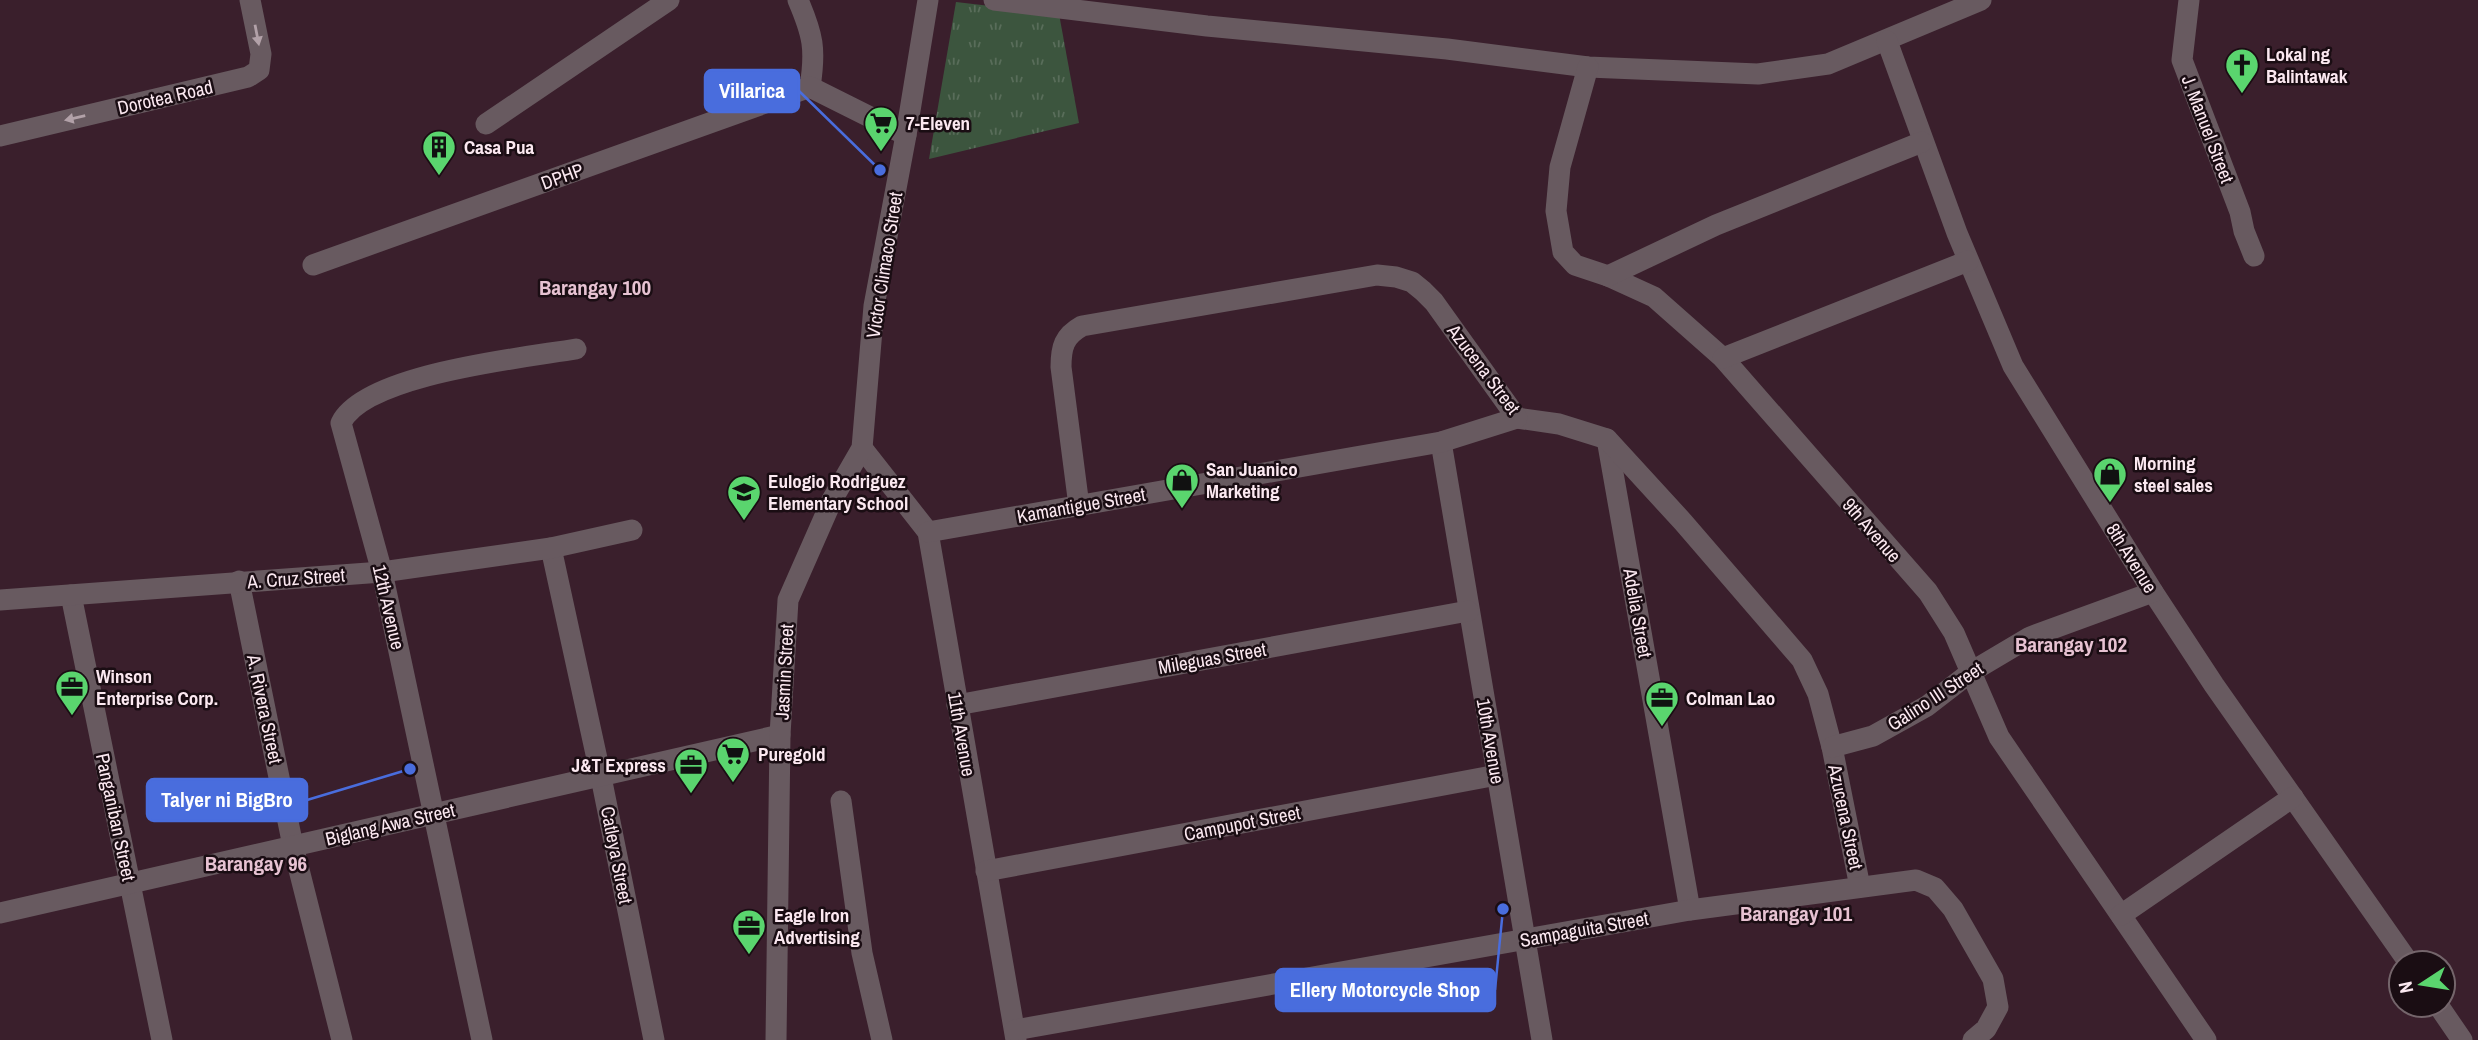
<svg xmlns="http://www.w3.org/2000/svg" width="2478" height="1040" font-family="'Archivo Narrow',sans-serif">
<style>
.grass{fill:url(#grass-tufts)}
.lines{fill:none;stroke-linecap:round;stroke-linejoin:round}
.street{stroke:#685a60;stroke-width:21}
.oneway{fill:#b2a1a8}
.labels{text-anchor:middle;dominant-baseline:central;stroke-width:5;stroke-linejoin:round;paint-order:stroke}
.poi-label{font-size:19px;font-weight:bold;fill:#fbe8f0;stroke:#1a0d13;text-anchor:start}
.street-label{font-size:19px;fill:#fbe8f0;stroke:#1a0d13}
.neighbourhood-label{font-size:21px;font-weight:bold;fill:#e7c2d2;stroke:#1a0d13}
.leader{fill:none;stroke:#496ddd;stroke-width:2.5}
.callout-dot{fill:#496ddd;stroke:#1a0d13;stroke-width:2.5}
.callout{fill:#496ddd;stroke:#496ddd;stroke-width:2.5}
.callout-label{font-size:21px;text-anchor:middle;font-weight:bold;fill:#fff}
</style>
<defs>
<pattern id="grass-tufts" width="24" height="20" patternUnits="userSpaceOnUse" patternTransform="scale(1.75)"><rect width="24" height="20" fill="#3c553e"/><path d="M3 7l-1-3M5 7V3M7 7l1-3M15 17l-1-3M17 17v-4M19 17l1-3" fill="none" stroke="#596d5a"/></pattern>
</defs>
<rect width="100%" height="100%" fill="#3a1f2c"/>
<polygon class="grass" points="956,2 1059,14 1079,123 929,159"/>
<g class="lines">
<g class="street">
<path d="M798,0C813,35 816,49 810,87"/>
<polyline points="994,0 1207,26 1447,49 1588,67 1758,74 1828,64 1981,0"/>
<polyline points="2189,0 2182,60 2240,212 2244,231 2254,256"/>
<polyline points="1887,41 1957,233 2013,366 2153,592 2214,685 2409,963"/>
<polyline points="1588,67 1560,167 1556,211 1563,252 1575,265 1608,276 1654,297 1723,358 1928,592 1954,633 1999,737 2206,1040"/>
<polyline points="486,124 669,0"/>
<polyline points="0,136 248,77 259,70 261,54 250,0"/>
<polyline points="313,265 810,87 906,135"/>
<polyline points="1608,276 1716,225 1922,142"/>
<polyline points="1723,358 1968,261"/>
<polyline points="1607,439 1690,910"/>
<polyline points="1441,442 1542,1040"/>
<polyline points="862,448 928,532 1016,1040"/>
<path d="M1079,506L1061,367C1061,347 1064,336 1082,326L1377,275L1396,277L1412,282L1423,291L1434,302L1517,418L1559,424L1607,439L1683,522L1802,660L1818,694L1832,747L1860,887"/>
<polyline points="928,532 1441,442 1517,418"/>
<polyline points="551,548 601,777 654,1040"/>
<polyline points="239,581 293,846 342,1040"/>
<polyline points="71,595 162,1040"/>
<polyline points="0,600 382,572 551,548 632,530"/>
<polyline points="957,705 1468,611"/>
<polyline points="1832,747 1873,736 1927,706 1971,672 2030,637 2153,592"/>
<polyline points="841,801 862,953 882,1040"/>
<polyline points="986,871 1497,775"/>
<polyline points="0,913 780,735"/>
<polyline points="2121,915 2293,797"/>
<polyline points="2438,1005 2462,1040"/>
<polyline points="1015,1030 1690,910 1916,880 1935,888 1953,909 1993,979 1998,1007 1986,1029 1973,1040"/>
<path d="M482,1040L382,572L341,423C365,374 523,358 576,349"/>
<polyline points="776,1040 780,735 788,600 832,500 862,448 874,306 906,135 928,0"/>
</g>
</g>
<defs><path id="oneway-solid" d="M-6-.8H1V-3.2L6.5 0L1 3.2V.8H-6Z" transform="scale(1.75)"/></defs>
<g class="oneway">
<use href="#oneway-solid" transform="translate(257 35) rotate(79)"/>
<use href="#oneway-solid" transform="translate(75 118) rotate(167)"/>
</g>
<defs>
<g id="church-pin" transform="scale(1.75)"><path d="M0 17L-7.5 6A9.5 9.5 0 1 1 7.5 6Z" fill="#5ad56e" stroke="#1a0d13"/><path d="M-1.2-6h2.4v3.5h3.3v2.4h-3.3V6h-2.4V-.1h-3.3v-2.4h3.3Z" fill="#111"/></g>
<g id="supermarket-pin" transform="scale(1.75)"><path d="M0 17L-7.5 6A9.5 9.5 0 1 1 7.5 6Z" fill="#5ad56e" stroke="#1a0d13"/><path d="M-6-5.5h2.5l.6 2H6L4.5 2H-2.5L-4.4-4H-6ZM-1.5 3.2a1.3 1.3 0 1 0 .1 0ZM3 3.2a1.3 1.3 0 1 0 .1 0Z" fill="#111"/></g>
<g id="building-pin" transform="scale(1.75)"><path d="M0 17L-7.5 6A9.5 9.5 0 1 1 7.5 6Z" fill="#5ad56e" stroke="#1a0d13"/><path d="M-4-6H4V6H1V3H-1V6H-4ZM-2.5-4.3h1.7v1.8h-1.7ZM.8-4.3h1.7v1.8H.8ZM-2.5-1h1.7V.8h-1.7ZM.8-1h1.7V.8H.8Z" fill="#111"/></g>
<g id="shop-pin" transform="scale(1.75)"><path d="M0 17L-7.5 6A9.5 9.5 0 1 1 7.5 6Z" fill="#5ad56e" stroke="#1a0d13"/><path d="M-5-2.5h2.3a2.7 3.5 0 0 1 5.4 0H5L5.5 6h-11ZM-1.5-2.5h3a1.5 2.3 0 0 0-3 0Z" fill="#111"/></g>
<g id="school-pin" transform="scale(1.75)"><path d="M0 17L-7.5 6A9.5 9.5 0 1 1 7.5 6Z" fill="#5ad56e" stroke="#1a0d13"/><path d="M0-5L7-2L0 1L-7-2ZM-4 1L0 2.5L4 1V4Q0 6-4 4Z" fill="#111"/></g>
<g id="office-pin" transform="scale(1.75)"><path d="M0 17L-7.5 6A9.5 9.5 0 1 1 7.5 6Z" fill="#5ad56e" stroke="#1a0d13"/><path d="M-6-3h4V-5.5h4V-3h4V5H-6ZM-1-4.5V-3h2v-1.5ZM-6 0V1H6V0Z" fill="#111"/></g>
</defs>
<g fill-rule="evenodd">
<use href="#church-pin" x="2242" y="65"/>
<use href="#supermarket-pin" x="881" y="123"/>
<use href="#building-pin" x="439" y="147"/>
<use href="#shop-pin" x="2110" y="474"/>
<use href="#shop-pin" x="1182" y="480"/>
<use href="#school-pin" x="744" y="492"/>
<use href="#office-pin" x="72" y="687"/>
<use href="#office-pin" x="1662" y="698"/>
<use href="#supermarket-pin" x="733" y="754"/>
<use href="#office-pin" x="691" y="765"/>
<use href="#office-pin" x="749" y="926"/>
</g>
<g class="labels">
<g class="poi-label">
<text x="2266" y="54">Lokal ng<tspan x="2266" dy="22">Balintawak</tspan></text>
<text x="906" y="123">7-Eleven</text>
<text x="464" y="147">Casa Pua</text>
<text x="2134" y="463">Morning<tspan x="2134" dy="22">steel sales</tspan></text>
<text x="1206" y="469">San Juanico<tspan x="1206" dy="22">Marketing</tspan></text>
<text x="768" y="481">Eulogio Rodriguez<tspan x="768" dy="22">Elementary School</tspan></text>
<text x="96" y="676">Winson<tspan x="96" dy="22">Enterprise Corp.</tspan></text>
<text x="1686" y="698">Colman Lao</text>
<text x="758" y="754">Puregold</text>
<text x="666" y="765" text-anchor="end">J&amp;T Express</text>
<text x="774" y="915">Eagle Iron<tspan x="774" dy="22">Advertising</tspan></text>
</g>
<g class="street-label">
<text transform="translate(165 97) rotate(-13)">Dorotea Road</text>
<text transform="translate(2208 129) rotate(69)">J. Manuel Street</text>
<text transform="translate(562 176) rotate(-20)">DPHP</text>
<text transform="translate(884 265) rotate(-81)">Victor Climaco Street</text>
<text transform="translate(1484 369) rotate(53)">Azucena Street</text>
<text transform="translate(1081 505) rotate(-10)">Kamantigue Street</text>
<text transform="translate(1872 530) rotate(49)">9th Avenue</text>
<text transform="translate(2132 558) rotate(58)">8th Avenue</text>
<text transform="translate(296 578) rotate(-4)">A. Cruz Street</text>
<text transform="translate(389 607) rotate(77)">12th Avenue</text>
<text transform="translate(1638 613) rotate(80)">Adelia Street</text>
<text transform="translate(1212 658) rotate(-10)">Mileguas Street</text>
<text transform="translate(784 672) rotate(-87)">Jasmin Street</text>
<text transform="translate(1935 696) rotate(-33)">Galino III Street</text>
<text transform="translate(265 709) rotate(78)">A. Rivera Street</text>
<text transform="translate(962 734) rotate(80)">11th Avenue</text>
<text transform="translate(1491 741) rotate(80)">10th Avenue</text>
<text transform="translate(116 817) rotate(78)">Panganiban Street</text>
<text transform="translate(1846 817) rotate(78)">Azucena Street</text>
<text transform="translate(1242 823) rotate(-11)">Campupot Street</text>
<text transform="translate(390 824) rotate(-13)">Biglang Awa Street</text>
<text transform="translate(617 855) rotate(79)">Catleya Street</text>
<text transform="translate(1584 929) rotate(-10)">Sampaguita Street</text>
</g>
<g class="neighbourhood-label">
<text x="595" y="287">Barangay 100</text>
<text x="2071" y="644">Barangay 102</text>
<text x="256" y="863">Barangay 96</text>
<text x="1796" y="913">Barangay 101</text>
</g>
</g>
<path class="leader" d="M880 170L799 91M410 769L307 800M1503 909L1495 990"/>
<g class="callout-dot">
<circle cx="880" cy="170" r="7"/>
<circle cx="410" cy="769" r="7"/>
<circle cx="1503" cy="909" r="7"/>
</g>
<g class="callout">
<rect x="705" y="70" width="94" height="42" rx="7"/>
<rect x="147" y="779" width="160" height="42" rx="7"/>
<rect x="1276" y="969" width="219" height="42" rx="7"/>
</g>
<g class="callout-label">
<text x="752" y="98">Villarica</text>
<text x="227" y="807">Talyer ni BigBro</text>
<text x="1385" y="997">Ellery Motorcycle Shop</text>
</g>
<g transform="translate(2422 984) rotate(258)"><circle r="33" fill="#1a0d13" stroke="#74656b" stroke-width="2"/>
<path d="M0-5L12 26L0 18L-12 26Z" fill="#5ad56e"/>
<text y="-10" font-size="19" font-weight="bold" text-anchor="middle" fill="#fbe8f0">N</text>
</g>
</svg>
